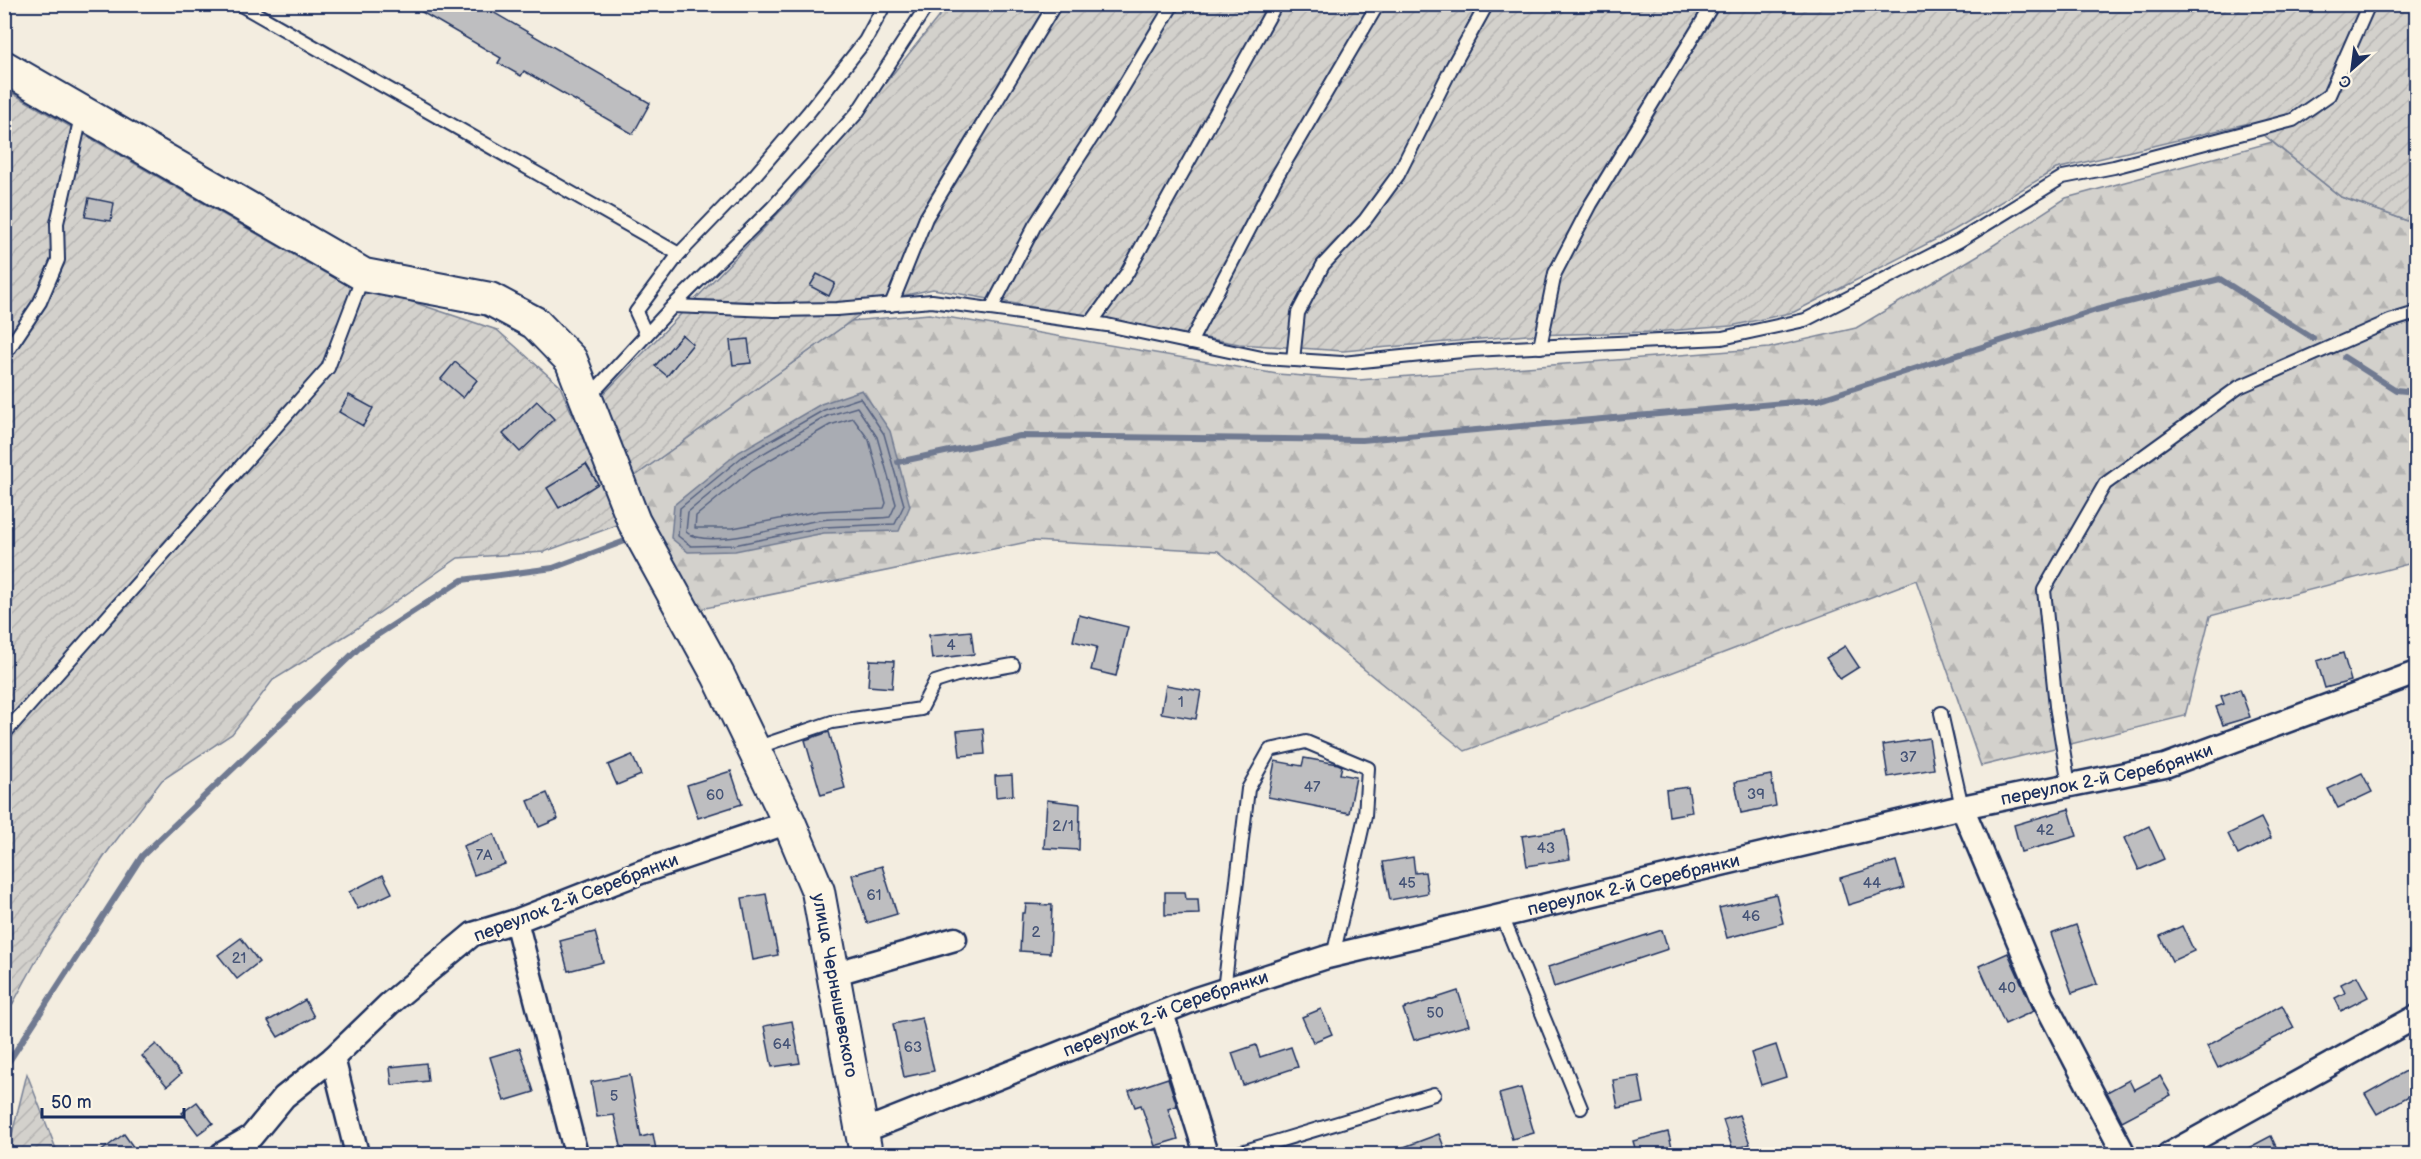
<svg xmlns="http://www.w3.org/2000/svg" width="2421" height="1159" font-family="'Balsamiq Sans',sans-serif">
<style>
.forest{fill:url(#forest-firs);stroke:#778095;stroke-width:1.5}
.garden{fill:url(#garden-furrows);stroke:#778095;stroke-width:1.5}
.water{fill:#a9acb3;stroke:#707a91;stroke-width:1.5}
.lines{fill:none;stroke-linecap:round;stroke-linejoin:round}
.shore{stroke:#546180;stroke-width:1.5}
.stream{stroke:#707a91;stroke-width:6}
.building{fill:#bebec0;stroke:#1b2f5e;stroke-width:1.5}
.lane-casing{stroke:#1b2f5e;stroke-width:16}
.street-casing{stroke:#1b2f5e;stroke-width:27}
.secondary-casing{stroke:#1b2f5e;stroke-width:36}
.lane{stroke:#fcf5e5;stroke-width:12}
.street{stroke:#fcf5e5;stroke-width:22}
.secondary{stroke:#fcf5e5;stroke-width:32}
.labels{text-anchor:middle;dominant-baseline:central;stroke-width:6;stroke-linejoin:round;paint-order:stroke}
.number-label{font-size:15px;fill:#445376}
.street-label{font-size:18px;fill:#1b2f5e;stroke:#fcf5e5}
</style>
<defs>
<pattern id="forest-firs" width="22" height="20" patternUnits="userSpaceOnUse" patternTransform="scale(1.5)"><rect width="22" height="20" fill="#d3d1cc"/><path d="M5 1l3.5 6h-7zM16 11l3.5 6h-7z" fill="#b5b4b2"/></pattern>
<pattern id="garden-furrows" width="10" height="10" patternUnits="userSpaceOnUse" patternTransform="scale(1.5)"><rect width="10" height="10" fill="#d3d1cc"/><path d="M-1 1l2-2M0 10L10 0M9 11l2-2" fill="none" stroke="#b5b4b2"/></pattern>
</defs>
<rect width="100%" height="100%" fill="#f3ede0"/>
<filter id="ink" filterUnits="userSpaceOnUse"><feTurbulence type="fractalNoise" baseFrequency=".0167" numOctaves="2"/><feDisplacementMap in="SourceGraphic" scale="12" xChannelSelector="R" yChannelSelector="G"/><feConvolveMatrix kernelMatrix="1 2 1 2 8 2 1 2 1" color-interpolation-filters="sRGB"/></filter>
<g filter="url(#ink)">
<polygon class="forest" points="2272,142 2341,197 2416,224 2416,562 2210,616 2185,716 1981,766 1916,580 1465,751 1218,551 1032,541 696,610 628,481 851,321 929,314 1277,374 1359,380 1769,348 1856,328 1980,254 2066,198"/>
<g class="garden">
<polygon points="948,5 2416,5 2416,224 2341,197 2249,123 2056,169 1954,230 1794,312 1731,326 1653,332 1527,335 1343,351 1239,344 933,289 879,301 628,481 596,402 794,197"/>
<polygon points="5,89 325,273 497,330 560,386 620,524 544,552 458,558 350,633 273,680 232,734 162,780 108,851 47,941 5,1018"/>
<polygon points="27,1074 58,1154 7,1154"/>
</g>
<polygon class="water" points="862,390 890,431 910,506 899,531 824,533 735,551 688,552 671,538 674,505 739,452 821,404"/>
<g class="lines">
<g class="shore">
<polygon points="860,398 884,434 904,505 895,524 823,527 734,545 691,546 678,536 680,508 742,457 824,410"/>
<path d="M857,407L877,437L896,504L890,517C867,520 843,517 821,520C791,524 707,551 686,532L688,512L747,463L827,416Z"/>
<polygon points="853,418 869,440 886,503 884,508 820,511 733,528 695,528 696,516 752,470 830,425"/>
</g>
<g class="stream">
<polyline points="2344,357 2396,390 2416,392"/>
<polyline points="898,462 1020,436 1362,440 1818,400 2096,310 2220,279 2313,338"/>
<polyline points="4,1069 142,856 362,645 462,580 553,568 625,541"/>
</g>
</g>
<g class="building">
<polygon points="408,4 479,4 650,103 633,134 524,71 521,76 498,63 501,58"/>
<polygon points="89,198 114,203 111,221 85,217"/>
<polygon points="817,274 835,283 829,296 810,286"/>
<polygon points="682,335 693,344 667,376 655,366"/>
<polygon points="748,339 751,363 733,365 730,341"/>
<polygon points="455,362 477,380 463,398 441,379"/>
<polygon points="349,395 373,408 363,426 339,412"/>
<polygon points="537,401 554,419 520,452 503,434"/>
<polygon points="586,464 598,484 559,508 547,488"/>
<polygon points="1079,615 1128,627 1116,676 1091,670 1097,647 1073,641"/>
<polygon points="971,631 974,654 932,659 929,635"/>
<polygon points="1845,646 1859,667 1840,679 1826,658"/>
<polygon points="2343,653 2351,681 2325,688 2317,661"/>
<polygon points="870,660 894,661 892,688 868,686"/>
<polygon points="1166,685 1201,691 1196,719 1161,713"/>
<polygon points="2240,689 2250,717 2223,725 2216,707 2224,704 2221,696"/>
<polygon points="983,728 985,754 960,756 957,731"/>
<polygon points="829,732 845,788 821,795 805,740"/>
<polygon points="1929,738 1934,769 1888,777 1883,745"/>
<polygon points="632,755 641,775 617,785 608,765"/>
<polygon points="1304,758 1338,764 1342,766 1340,774 1356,777 1349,813 1268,797 1275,761 1302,766"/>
<polygon points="731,771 742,804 698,818 687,785"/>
<polygon points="2362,773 2372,792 2338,808 2328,789"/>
<polygon points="1012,775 1013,795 996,797 995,776"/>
<polygon points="1771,775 1776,806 1741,813 1735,782"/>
<polygon points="1688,787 1692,812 1669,816 1666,790"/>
<polygon points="547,793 558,819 539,827 528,801"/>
<polygon points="1047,800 1080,804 1079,850 1044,848"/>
<polygon points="2069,809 2077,836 2021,852 2014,825"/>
<polygon points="2261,818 2271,838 2238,855 2228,834"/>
<polygon points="2149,826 2164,859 2139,870 2124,838"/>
<polygon points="1565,830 1570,859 1527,866 1522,836"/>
<polygon points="494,834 505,864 474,875 463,846"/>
<polygon points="1413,857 1415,873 1425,872 1428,893 1390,900 1383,862"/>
<polygon points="1896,861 1904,888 1848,905 1840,878"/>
<polygon points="882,866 897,914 867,923 852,875"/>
<polygon points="383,875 392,893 358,909 349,892"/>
<polygon points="1165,892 1185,892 1186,899 1198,899 1199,914 1165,915"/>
<polygon points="766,894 778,955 753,960 742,898"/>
<polygon points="1776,894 1783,923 1727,938 1719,908"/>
<polygon points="1026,904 1052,905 1050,953 1020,951 1022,913 1025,913"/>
<polygon points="2076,925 2097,984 2072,993 2051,934"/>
<polygon points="2182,926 2194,951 2172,961 2160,936"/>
<polygon points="1662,930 1668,949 1554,987 1548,967"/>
<polygon points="595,932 603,962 568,971 560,941"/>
<polygon points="241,938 259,962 237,979 218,955"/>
<polygon points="2008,953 2034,1011 2005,1024 1979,966"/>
<polygon points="2357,976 2368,997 2341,1011 2335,998 2345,993 2341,984"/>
<polygon points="1458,991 1469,1025 1414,1040 1403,1009"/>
<polygon points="305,1000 314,1017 278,1037 268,1021"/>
<polygon points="2282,1005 2294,1028 2218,1068 2207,1046"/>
<polygon points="1321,1009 1332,1034 1313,1042 1302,1017"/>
<polygon points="922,1018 934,1071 904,1077 893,1024"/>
<polygon points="792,1021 800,1063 772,1067 764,1026"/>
<polygon points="156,1044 181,1074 167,1086 142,1056"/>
<polygon points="1256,1045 1260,1057 1291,1047 1298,1067 1243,1085 1232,1053"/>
<polygon points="1776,1045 1786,1077 1761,1085 1751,1053"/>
<polygon points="520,1048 534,1092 504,1101 490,1057"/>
<polygon points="426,1063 428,1081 392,1085 390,1067"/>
<polygon points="2406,1071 2416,1092 2377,1114 2365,1094"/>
<polygon points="630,1075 641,1137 653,1134 657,1155 623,1155 614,1115 597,1117 591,1082"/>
<polygon points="1639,1076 1644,1103 1618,1108 1613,1080"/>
<polygon points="2160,1076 2171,1095 2122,1121 2107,1092 2129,1080 2134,1090"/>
<polygon points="1168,1078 1177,1106 1168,1109 1178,1139 1155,1146 1141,1105 1135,1107 1129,1091"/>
<polygon points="1521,1088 1534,1133 1512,1139 1499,1094"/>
<polygon points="197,1102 213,1123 198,1134 182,1113"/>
<polygon points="1739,1115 1750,1144 1733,1150 1723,1120"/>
<polygon points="1668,1132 1674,1155 1637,1155 1633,1141"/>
<polygon points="124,1134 139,1155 96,1155"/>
<polygon points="1439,1134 1447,1155 1389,1155 1388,1153"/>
<polygon points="2271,1136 2280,1155 2235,1155"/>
</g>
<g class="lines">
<g class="lane-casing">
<g id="lane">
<polyline points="239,4 679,254"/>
<polyline points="891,305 926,218 1055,4"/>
<polyline points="673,306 772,208 857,113 928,4"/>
<polyline points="991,309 1035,225 1107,114 1173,4"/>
<polyline points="1091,323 1127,273 1276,4"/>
<polyline points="646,334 636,312 679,254 755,175 808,113 865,41 885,4"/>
<polyline points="1190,343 1276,178 1378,4"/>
<polyline points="1540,347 1555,273 1591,204 1713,4"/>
<polyline points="4,356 40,302 58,260 57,223 82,112"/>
<polyline points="1293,360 1298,313 1323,265 1365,220 1398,175 1451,69 1487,4"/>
<polyline points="587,399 673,306 774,310 837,309 932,301 1107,325 1262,358 1342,363 1472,350 1722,338 1805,320 1959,241 2063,177 2114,167 2293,120 2329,95 2369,4"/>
<polyline points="1941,713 1962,807"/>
<polyline points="4,734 328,368 363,276"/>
<polyline points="755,748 832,722 921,709 935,682 957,675 1013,665"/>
<polyline points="2069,785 2056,706 2044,590 2105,484 2239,387 2390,321 2416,313"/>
<polyline points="1502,916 1581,1108"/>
<polyline points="1224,990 1248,789 1270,750 1306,742 1368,768 1365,816 1333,956"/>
<polyline points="1235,1154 1434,1094"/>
</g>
</g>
<g class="street-casing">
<g id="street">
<polyline points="1962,807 2042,997 2124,1154"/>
<polyline points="516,921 576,1154"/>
<polyline points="833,974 955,939"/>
<polyline points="1162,1013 1206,1154"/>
<polyline points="333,1058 357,1154"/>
<path id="s1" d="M861,1132L1196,999L1327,957L1962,807L2165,766L2416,673"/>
<polyline points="222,1154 251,1137 284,1097 333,1058 389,1004 473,934 516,921 641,872 789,822"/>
<polyline points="2169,1154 2416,1017"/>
</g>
</g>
<g class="secondary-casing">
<g id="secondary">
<path id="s2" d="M4,67L364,275L490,299L535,323L571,360L634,522L718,675L789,822L818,891L866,1154"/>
</g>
</g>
<use href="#lane" class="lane"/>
<use href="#street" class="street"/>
<use href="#secondary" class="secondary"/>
</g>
</g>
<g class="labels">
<g class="number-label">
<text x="951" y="645">4</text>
<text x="1181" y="702">1</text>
<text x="1908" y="757">37</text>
<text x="1312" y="787">47</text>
<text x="1756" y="794">39</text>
<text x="715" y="795">60</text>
<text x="1063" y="826">2/1</text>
<text x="2045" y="830">42</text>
<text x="1546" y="848">43</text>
<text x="484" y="855">7А</text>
<text x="1407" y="883">45</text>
<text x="1872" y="883">44</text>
<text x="874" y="895">61</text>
<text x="1751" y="916">46</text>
<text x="1036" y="932">2</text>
<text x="239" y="958">21</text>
<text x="2007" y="988">40</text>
<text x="1435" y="1013">50</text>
<text x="782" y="1044">64</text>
<text x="913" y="1047">63</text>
<text x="614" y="1096">5</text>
</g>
<g class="street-label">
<text stroke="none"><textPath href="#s1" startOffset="1299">переулок 2-й Серебрянки</textPath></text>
<text stroke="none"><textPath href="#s1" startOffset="813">переулок 2-й Серебрянки</textPath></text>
<text transform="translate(576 898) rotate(-21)">переулок 2-й Серебрянки</text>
<text stroke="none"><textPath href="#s2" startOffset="1329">улица Чернышевского</textPath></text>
<text stroke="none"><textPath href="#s1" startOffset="327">переулок 2-й Серебрянки</textPath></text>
</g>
</g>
<rect width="2421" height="1159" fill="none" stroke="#fcf5e5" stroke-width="24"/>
<rect x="12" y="12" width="2397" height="1135" fill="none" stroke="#1b2f5e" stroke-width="2" filter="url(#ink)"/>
<g transform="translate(2352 69) rotate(208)" stroke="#fcf5e5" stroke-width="4.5" paint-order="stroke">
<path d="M0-4.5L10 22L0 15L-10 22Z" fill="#1b2f5e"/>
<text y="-9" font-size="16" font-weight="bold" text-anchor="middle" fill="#1b2f5e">С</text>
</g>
<path d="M42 1108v9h142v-9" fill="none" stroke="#1b2f5e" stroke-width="3"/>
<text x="51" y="1108" font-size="18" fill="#1b2f5e" stroke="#fcf5e5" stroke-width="4.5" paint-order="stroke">50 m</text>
</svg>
